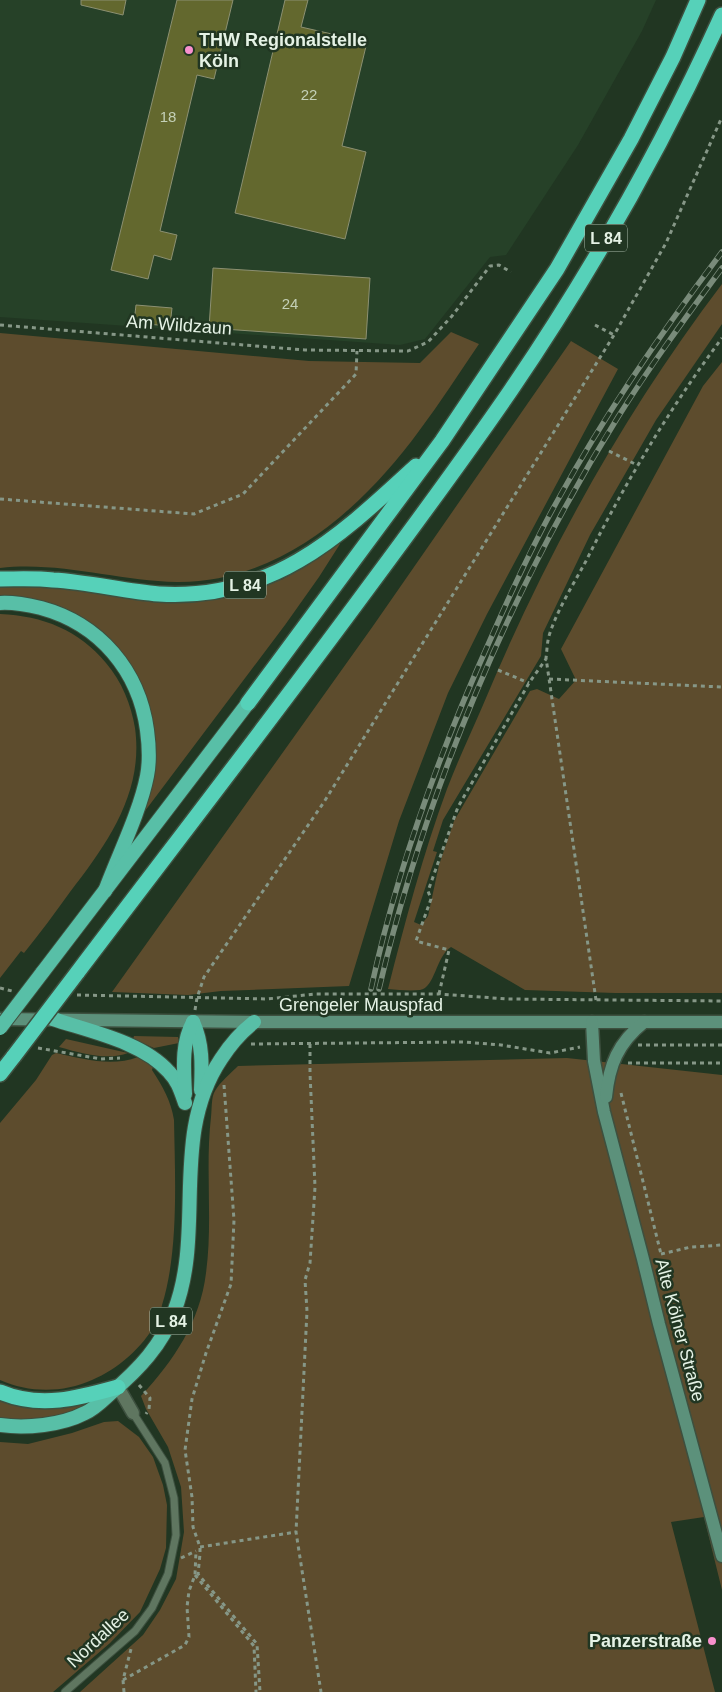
<svg xmlns="http://www.w3.org/2000/svg" width="722" height="1692" font-family="Arial,sans-serif">
<style>
.built{fill:#264128}
.green{fill:#5d4c2d}
.building{fill:#63682e;stroke:#8c9072}
.lines{fill:none;stroke-linecap:round;stroke-linejoin:round}
.service-casing{stroke:#3d503f;stroke-width:9}
.minor-casing{stroke:#3d503f;stroke-width:15}
.secondary-casing{stroke:#3d503f;stroke-width:15}
.trunk-casing{stroke:#3d503f;stroke-width:16}
.motorway-casing{stroke:#3d503f;stroke-width:18}
.path{stroke:#869787;stroke-width:3;stroke-dasharray:4 4;stroke-linecap:butt}
.service{stroke:#5f7660;stroke-width:7}
.minor{stroke:#5f7660;stroke-width:12}
.secondary{stroke:#5c917b;stroke-width:12}
.trunk{stroke:#58bfa7;stroke-width:14}
.motorway{stroke:#56d1b9;stroke-width:15}
.rail-casing{stroke:#798b7a;stroke-width:5.5}
.rail{stroke:#213622;stroke-width:4;stroke-dasharray:11;stroke-linecap:butt}
.trunk-bridge-casing{stroke:#3d503f;stroke-width:16;stroke-linecap:butt}
.motorway-bridge-casing{stroke:#3d503f;stroke-width:18;stroke-linecap:butt}
.trunk-bridge{stroke:#58bfa7;stroke-width:14}
.motorway-bridge{stroke:#56d1b9;stroke-width:15}
.poi-dot{fill:#f890cd;stroke:#213622;stroke-width:2}
.labels{text-anchor:middle;dominant-baseline:central;stroke-width:5;stroke-linejoin:round;paint-order:stroke}
.number-label{font-size:15px;fill:#c4d0b7}
.shield{fill:#213622;stroke:#aabaaa;stroke-width:1}
.shield-label{font-size:16px;font-weight:bold;fill:#e5f2e5}
.poi-label{font-size:18px;font-weight:bold;fill:#e5f2e5;stroke:#213622;text-anchor:start}
.street-label{font-size:18px;fill:#e5f2e5;stroke:#213622}
</style>
<rect width="100%" height="100%" fill="#213622"/>
<polygon class="built" points="0,0 656,0 642,31 578,145 506,255 490,257 425,339 400,345 0,317"/>
<g class="green">
<path d="M722,284V324L656,420L590,535L543,633L541,656L443,820L433,851L437,852L414,922L421,925L428,916L439,865L454,821L530,691L537,689L559,699L576,680L561,649L703,386L722,362V993H615L525,990L451,947C436,956 435,988 420,990C410,991 398,990 388,989C405,922 423,854 447,789C458,760 471,733 483,705C545,556 624,413 722,284Z"/>
<path d="M451,332L479,344C459,373 440,403 419,431C362,509 279,583 177,582C118,581 60,561 0,568V333L309,361L420,363Z"/>
<polygon points="571,341 618,369 487,614 448,693 399,821 349,986 221,991 188,995 112,992 373,626"/>
<path d="M338,543L340,544L319,577L285,625L145,811L143,810C147,789 153,767 155,746C156,732 151,715 147,701C126,635 68,598 0,597V585L236,594L283,579Z"/>
<path d="M0,614C43,616 79,630 106,663C122,682 131,704 135,728C144,793 107,844 70,892C55,913 40,933 24,953L21,951L0,978Z"/>
<polygon points="134,1036 178,1037 179,1043 154,1048 133,1039"/>
<path d="M66,1039L128,1053C108,1061 80,1053 59,1047Z"/>
<path d="M56,1053C83,1059 112,1067 138,1057L153,1067L152,1070C163,1087 171,1101 174,1120C175,1177 179,1251 162,1305C161,1311 159,1318 156,1323C142,1348 118,1369 92,1380C63,1393 29,1393 0,1380V1123L36,1080L52,1055Z"/>
<path d="M567,1058L722,1075V1590L704,1517L671,1522L715,1692H80L143,1635L160,1610L176,1579L184,1532L181,1487L168,1447L146,1409L141,1396C174,1360 200,1322 206,1273C213,1222 205,1169 211,1117C212,1110 211,1097 215,1091C219,1083 232,1072 238,1066Z"/>
<polygon points="0,1399 91,1400 94,1403 58,1417 32,1421 0,1419"/>
<polygon points="118,1421 139,1437 153,1457 163,1485 167,1505 166,1548 160,1569 140,1612 110,1643 53,1692 0,1692 0,1442 28,1444 72,1433 104,1422"/>
</g>
<g class="building">
<polygon points="81,0 126,0 123,15 81,5"/>
<polygon points="177,0 233,0 214,79 197,75 160,231 177,235 171,260 154,255 148,279 111,270"/>
<polygon points="285,0 308,0 301,27 367,42 342,146 366,152 345,239 235,213"/>
<polygon points="213,268 370,278 366,339 209,328"/>
<polygon points="136,305 172,308 170,326 134,323"/>
</g>
<g class="lines">
<g class="service-casing">
<polyline id="service" points="65,1692 135,1631 152,1608 168,1574 176,1535 174,1498 165,1463 133,1413"/>
</g>
<g class="minor-casing">
<polyline id="minor" points="118,1387 133,1413"/>
</g>
<g class="secondary-casing">
<g id="secondary">
<polyline points="0,1019 254,1022 722,1022"/>
<polyline points="592,1022 594,1061 604,1112 643,1259 659,1324 722,1556"/>
<path d="M606,1097C609,1065 618,1043 644,1022"/>
</g>
</g>
<g class="trunk-casing">
<g id="trunk">
<path d="M0,603C14,602 28,605 41,608C100,624 139,671 147,730C149,745 150,761 147,776C140,812 118,856 105,891"/>
<polyline points="42,973 248,703"/>
<path d="M53,1019C89,1031 143,1042 169,1072C178,1081 181,1092 185,1103"/>
<path d="M193,1022C203,1044 202,1066 201,1090"/>
<path d="M185,1094C184,1070 181,1044 193,1022"/>
<path d="M0,1425C26,1429 62,1425 85,1413C95,1409 104,1399 112,1392C138,1370 162,1345 174,1312C206,1230 169,1137 221,1059C230,1045 240,1033 254,1022"/>
</g>
</g>
<g class="motorway-casing">
<g id="motorway">
<path d="M0,579C18,579 36,578 53,580C89,582 123,591 159,594C272,601 339,537 416,466"/>
<polyline points="248,703 442,441 557,269 631,139 673,57 698,0"/>
<path d="M77,973C174,845 273,717 368,588C417,522 465,457 511,390C592,271 663,145 722,15"/>
<polyline points="0,1074 14,1056"/>
<path d="M0,1392C40,1409 79,1398 118,1387"/>
</g>
</g>
<g class="path">
<polyline points="0,325 305,350 408,351 428,342 452,316 490,266 499,265 511,272"/>
<polyline points="595,325 614,335"/>
<polyline points="609,451 637,465"/>
<polyline points="0,499 194,514 243,494 356,374 357,351"/>
<polyline points="498,670 529,683"/>
<polyline points="549,679 722,687"/>
<polyline points="0,988 12,991"/>
<polyline points="439,994 449,950 416,941 431,899 428,891 458,807 529,683 546,659"/>
<polyline points="77,995 267,999 315,994 439,994 508,999 722,1001"/>
<path d="M596,1000L546,658C547,651 547,643 549,636C557,610 573,585 586,561C625,483 670,408 722,338"/>
<polyline points="195,1010 197,998 204,977 324,802 614,335 666,243 722,117"/>
<polyline points="251,1044 464,1042 501,1045 550,1053 580,1047"/>
<polyline points="310,1044 310,1073 315,1187 310,1263 305,1280 307,1311 296,1532 321,1692"/>
<polyline points="638,1045 722,1045"/>
<polyline points="38,1048 101,1059 120,1058"/>
<polyline points="628,1063 722,1063"/>
<polyline points="224,1085 234,1220 231,1284 206,1353 192,1399 185,1450 192,1497 193,1527 200,1547 200,1554 198,1574 257,1644 260,1692"/>
<polyline points="621,1093 661,1254"/>
<polyline points="661,1254 691,1247 722,1245"/>
<polyline points="139,1385 150,1398 149,1409 146,1414"/>
<polyline points="200,1547 296,1532"/>
<polyline points="181,1558 196,1551"/>
<polyline points="195,1575 254,1646 256,1692"/>
<polyline points="123,1680 185,1645 189,1637 187,1607 189,1591 195,1575 196,1551"/>
<polyline points="124,1692 123,1680 131,1649"/>
</g>
<use href="#service" class="service"/>
<use href="#minor" class="minor"/>
<use href="#secondary" class="secondary"/>
<use href="#trunk" class="trunk"/>
<use href="#motorway" class="motorway"/>
<g class="rail-casing">
<g id="rail">
<path d="M371,989C397,868 440,751 491,638C512,590 534,542 560,496C607,411 663,330 722,252"/>
<path d="M379,989C425,793 511,588 618,417C650,366 686,317 722,268"/>
</g>
</g>
<use href="#rail" class="rail"/>
<g class="trunk-bridge-casing">
<polyline id="trunk-bridge" points="0,1028 42,973"/>
</g>
<g class="motorway-bridge-casing">
<polyline id="motorway-bridge" points="14,1056 77,973"/>
</g>
<use href="#trunk-bridge" class="trunk-bridge"/>
<use href="#motorway-bridge" class="motorway-bridge"/>
</g>
<g class="poi-dot">
<circle cx="189" cy="50" r="5"/>
<circle cx="712" cy="1641" r="5"/>
</g>
<g class="labels">
<g class="number-label">
<text x="309" y="94">22</text>
<text x="168" y="116">18</text>
<text x="290" y="303">24</text>
</g>
<g class="shield">
<rect x="585" y="224.5" width="42" height="27" rx="4"/>
<rect x="224" y="571.5" width="42" height="27" rx="4"/>
<rect x="150" y="1307.5" width="42" height="27" rx="4"/>
</g>
<g class="shield-label">
<text x="606" y="238">L 84</text>
<text x="245" y="585">L 84</text>
<text x="171" y="1321">L 84</text>
</g>
<g class="poi-label">
<text x="199" y="40">THW Regionalstelle<tspan x="199" dy="21">Köln</tspan></text>
<text x="702" y="1641" text-anchor="end">Panzerstraße</text>
</g>
<g class="street-label">
<text transform="translate(179 325) rotate(4)">Am Wildzaun</text>
<text x="361" y="1005">Grengeler Mauspfad</text>
<text transform="translate(680 1330) rotate(75)">Alte Kölner Straße</text>
<text transform="translate(98 1638) rotate(-43)">Nordallee</text>
</g>
</g>
</svg>
